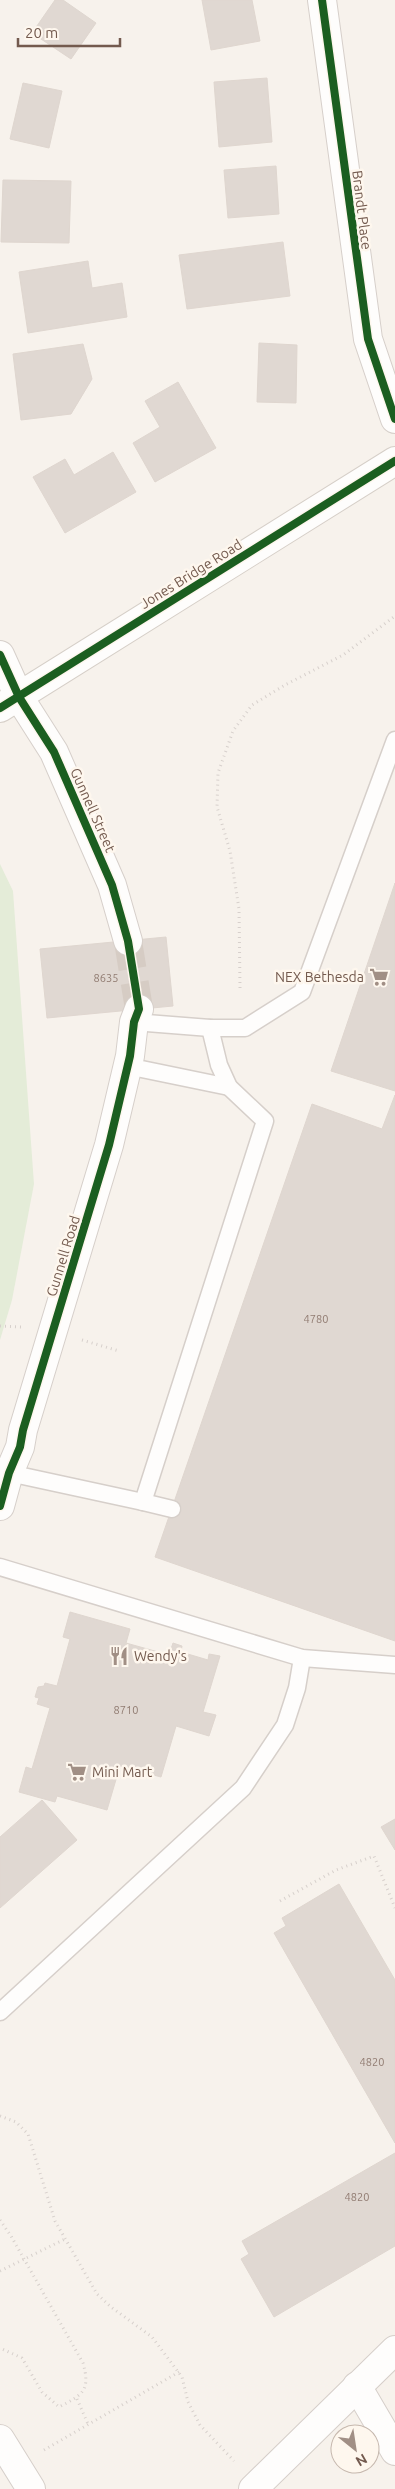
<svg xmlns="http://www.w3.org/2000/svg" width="395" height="2489" font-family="Ubuntu,sans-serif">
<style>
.green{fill:#e4ecd8}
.building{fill:#e0d8d2;stroke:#dfd6cf}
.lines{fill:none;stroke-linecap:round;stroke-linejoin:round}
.street-tunnel{stroke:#d6ccc4;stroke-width:28;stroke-dasharray:28 14;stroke-linecap:butt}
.lane-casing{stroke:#d6cfca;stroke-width:19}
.street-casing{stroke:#d6cfca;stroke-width:30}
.secondary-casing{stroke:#d6cfc8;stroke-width:30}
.path{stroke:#d7d0cc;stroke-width:3;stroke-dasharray:1 4;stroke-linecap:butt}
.lane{stroke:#fefdfc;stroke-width:16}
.street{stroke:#fefdfc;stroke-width:28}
.secondary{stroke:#fefdfc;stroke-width:28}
.cycleway-casing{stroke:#fef7ee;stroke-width:11}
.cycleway{stroke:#1b5e20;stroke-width:8}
.labels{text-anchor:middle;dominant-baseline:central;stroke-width:5;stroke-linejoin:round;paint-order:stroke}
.number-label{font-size:11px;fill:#917c72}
.street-label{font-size:14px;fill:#735a4e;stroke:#fef7ee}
.poi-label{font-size:14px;fill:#735a4e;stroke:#fef7ee;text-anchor:start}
</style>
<rect width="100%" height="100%" fill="#f7f2ec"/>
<polygon class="green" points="0,864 13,891 34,1184 12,1300 0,1340"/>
<g class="building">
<polygon points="55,0 63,0 96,23 71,59 32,33"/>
<polygon points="202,0 252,0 260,41 211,50"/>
<polygon points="267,78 272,142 219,147 214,82"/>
<polygon points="23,83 62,91 49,148 10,139"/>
<polygon points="276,166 279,214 228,218 224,170"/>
<polygon points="3,180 71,181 69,243 1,242"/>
<polygon points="283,242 290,296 187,309 179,255"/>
<polygon points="88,261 92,288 122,283 127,317 28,333 19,272"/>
<polygon points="259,343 297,345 296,403 257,402"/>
<polygon points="83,344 92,379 71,414 21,420 13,354"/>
<polygon points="178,382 216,448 155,482 133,443 160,427 145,401"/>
<polygon points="113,452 136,492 65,533 33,477 65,459 74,475"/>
<polygon points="395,883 395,1091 331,1071"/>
<polygon points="166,937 173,1006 47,1018 40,949"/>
<polygon points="395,1095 395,1641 155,1557 312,1104 382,1129"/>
<polygon points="70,1612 130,1629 126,1643 169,1655 173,1643 182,1646 181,1652 208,1660 209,1654 220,1656 203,1712 216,1715 209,1736 176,1726 161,1777 120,1766 107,1810 57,1796 55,1802 19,1792 26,1767 32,1769 50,1708 37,1704 39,1698 35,1697 38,1687 44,1686 45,1683 57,1686 70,1639 63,1637"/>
<polygon points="42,1800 77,1840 0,1908 0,1837"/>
<polygon points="395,1819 395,1850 381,1827"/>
<polygon points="339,1884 395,1980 395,2143 274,1933 286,1926 282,1918"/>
<polygon points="395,2153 395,2246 274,2317 241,2259 249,2254 242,2241"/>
</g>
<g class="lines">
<polyline class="street-tunnel" points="128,941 139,1009"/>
<g class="lane-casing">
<g id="lane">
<polyline points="134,1022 210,1028 245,1028 302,992 395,740"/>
<polyline points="127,1066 229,1087"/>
<polyline points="9,1473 143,1502 265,1121 229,1087 219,1065 210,1028"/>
<polyline points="143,1502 172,1509"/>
<polyline points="0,1567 302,1658 395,1665"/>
<polyline points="0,2012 243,1788 285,1725 297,1688 302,1658"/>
</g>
</g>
<g class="street-casing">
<g id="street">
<polyline points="322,0 368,339 395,419"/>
<polyline points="0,655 19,697 54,752 112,885 128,941"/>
<polyline points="0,1506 9,1473 20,1447 23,1430 109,1145 130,1056 134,1022 139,1009"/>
<polyline points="357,2386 395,2451"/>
<polyline points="0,2439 31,2489"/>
<polyline points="253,2489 395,2350"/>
</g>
</g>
<g class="secondary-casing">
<polyline id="secondary" points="0,708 395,461"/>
</g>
<g class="path">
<polyline points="240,988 239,909 230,851 217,807 218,773 233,731 252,705 285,685 343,655 395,616"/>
<polyline points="0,1326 22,1327"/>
<polyline points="82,1340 119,1351"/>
<polyline points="280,1901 336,1870 374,1856 395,1908"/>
<polyline points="0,2116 16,2122 28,2134 55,2221 97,2294 111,2307 152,2337 182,2377 188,2402 200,2425 234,2461"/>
<path d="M0,2220L11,2236L83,2363C91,2391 82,2395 59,2407L42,2392L22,2358L0,2348"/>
<polyline points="0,2271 65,2239"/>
<polyline points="77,2399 88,2424"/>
<polyline points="44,2450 179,2372"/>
</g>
<use href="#lane" class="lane"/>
<use href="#street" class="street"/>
<use href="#secondary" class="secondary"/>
<g class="cycleway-casing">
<g id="cycleway">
<polyline points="322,0 368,339 395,419"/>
<polyline points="0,655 19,697 54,752 112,885 128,941 139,1009 134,1022 130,1056 109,1145 23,1430 20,1447 9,1473 0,1506"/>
<polyline points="0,708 395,461"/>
</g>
</g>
<use href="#cycleway" class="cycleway"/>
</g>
<defs>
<g id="supermarket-bare" transform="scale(1.5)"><path d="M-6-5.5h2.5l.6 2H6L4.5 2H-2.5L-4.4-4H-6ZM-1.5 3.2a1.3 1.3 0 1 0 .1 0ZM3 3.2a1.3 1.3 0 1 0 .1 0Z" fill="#a18f85" stroke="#fef7ee" stroke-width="2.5" paint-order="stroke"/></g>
<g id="restaurant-bare" transform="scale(1.5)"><path d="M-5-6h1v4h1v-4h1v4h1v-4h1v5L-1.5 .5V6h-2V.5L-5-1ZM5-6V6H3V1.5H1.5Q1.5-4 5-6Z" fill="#a18f85" stroke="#fef7ee" stroke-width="2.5" paint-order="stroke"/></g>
</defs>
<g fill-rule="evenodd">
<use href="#supermarket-bare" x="379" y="977"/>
<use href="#restaurant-bare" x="119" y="1656"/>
<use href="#supermarket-bare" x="77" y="1772"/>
</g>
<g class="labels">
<g class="number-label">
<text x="106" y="978">8635</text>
<text x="316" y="1319">4780</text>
<text x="126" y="1710">8710</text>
<text x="372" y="2062">4820</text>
<text x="357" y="2197">4820</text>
</g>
<g class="street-label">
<text transform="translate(362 210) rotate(83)">Brandt Place</text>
<text transform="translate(191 574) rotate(-32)">Jones Bridge Road</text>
<text transform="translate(93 810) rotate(66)">Gunnell Street</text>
<text transform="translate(63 1256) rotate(-73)">Gunnell Road</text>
</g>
<g class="poi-label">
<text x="364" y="977" text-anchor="end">NEX Bethesda</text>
<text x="134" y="1656">Wendy's</text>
<text x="92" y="1772">Mini Mart</text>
</g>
</g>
<g transform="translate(355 2449) rotate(150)"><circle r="24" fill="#fef7ee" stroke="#c6b8ae"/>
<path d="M0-4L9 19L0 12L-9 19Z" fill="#a18f85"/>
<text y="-8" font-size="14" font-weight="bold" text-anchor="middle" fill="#735a4e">N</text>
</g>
<path d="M18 38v8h102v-8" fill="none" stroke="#735a4e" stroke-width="2.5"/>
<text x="25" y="38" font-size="15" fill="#735a4e" stroke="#fef7ee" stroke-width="4" paint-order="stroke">20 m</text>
</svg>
